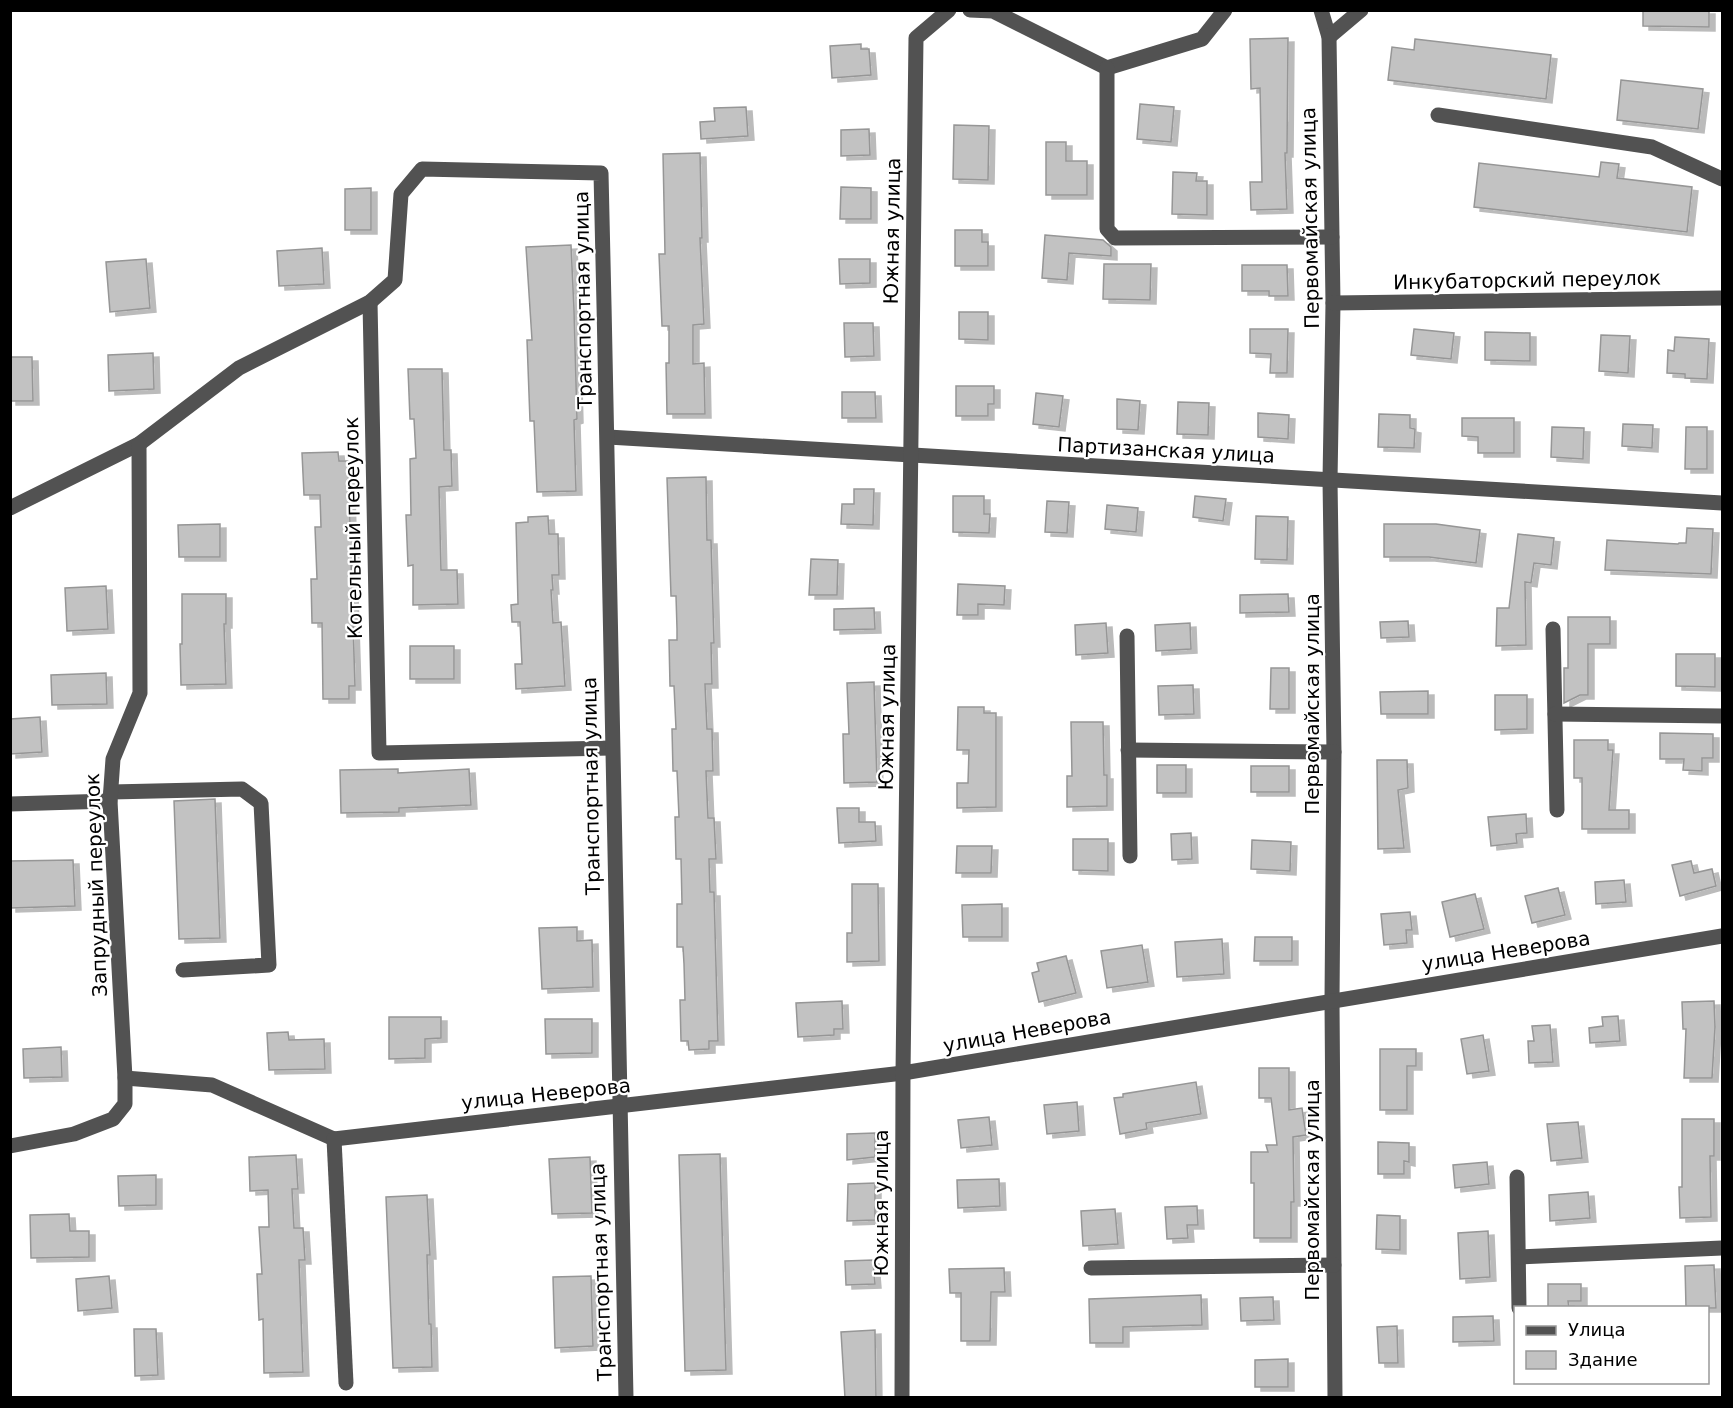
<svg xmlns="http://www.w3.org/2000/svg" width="1733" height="1408" font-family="'DejaVu Sans',sans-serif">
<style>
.building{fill:#c2c2c2;stroke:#969696;stroke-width:1.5;filter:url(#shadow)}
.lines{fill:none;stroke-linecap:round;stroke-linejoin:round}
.minor{stroke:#525252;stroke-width:15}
.labels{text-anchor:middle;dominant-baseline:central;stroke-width:4.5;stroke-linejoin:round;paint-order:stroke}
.street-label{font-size:20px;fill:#000;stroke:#fff}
</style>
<defs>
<filter id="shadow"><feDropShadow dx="6" dy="4" stdDeviation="0" flood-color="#0004"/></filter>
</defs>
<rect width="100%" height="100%" fill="#fff"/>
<g class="building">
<polygon points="1643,10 1709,10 1709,27 1643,26"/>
<polygon points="1288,38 1287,153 1285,153 1287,209 1251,210 1250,182 1262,182 1260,88 1251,89 1250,39"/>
<polygon points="1415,39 1551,55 1546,99 1388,80 1392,47 1414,50"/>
<polygon points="861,44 861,49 869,49 871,75 832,78 830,46"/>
<polygon points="1621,80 1703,89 1698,129 1617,120"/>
<polygon points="1140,104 1174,107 1171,142 1137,139"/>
<polygon points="746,107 748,136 701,139 700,122 715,121 714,108"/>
<polygon points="954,125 989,126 988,180 953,179"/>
<polygon points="869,129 870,155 841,156 841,130"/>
<polygon points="1046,142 1066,142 1066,161 1087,161 1087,195 1046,195"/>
<polygon points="700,153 702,238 700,238 704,324 693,325 693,364 704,363 705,414 667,414 666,363 669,363 669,326 662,326 659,254 665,254 663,154"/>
<polygon points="1601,162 1619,164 1617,178 1692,187 1687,232 1474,207 1479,163 1599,177"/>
<polygon points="1173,172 1197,173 1196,181 1207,181 1207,215 1172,214"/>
<polygon points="841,187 871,188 871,219 840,219"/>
<polygon points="371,188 371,230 345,230 345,189"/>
<polygon points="955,230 982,230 982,242 988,242 988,266 955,266"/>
<polygon points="1045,235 1103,240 1111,247 1111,256 1069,253 1067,280 1042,278"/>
<polygon points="571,245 574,310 577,419 574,420 576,491 537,492 534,421 530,421 527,340 532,340 526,247"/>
<polygon points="322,248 324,284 279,286 277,251"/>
<polygon points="146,259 150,308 110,312 106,262"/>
<polygon points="839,259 870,259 870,283 840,284"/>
<polygon points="1104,264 1151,264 1150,300 1103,299"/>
<polygon points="1242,265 1287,265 1288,296 1269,296 1269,291 1242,291"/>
<polygon points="959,312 988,312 988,340 959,339"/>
<polygon points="844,323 873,323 874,356 845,357"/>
<polygon points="1250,329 1288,329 1287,373 1270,373 1271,354 1250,353"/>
<polygon points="1414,329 1454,333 1451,359 1411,355"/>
<polygon points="1485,332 1530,333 1530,361 1485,360"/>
<polygon points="1601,335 1630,336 1628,373 1599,371"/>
<polygon points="1675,337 1709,339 1707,379 1685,378 1685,374 1667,373 1668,350 1674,351"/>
<polygon points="153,353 154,389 109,391 108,355"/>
<polygon points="10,357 32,357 33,401 10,401"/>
<polygon points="408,369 442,369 444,450 451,450 452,486 439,487 441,570 457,570 458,604 413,605 413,565 408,566 406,515 411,515 410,459 416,458 414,419 410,419"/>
<polygon points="956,386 994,386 994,404 988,404 988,416 956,416"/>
<polygon points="842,392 875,392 876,418 842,418"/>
<polygon points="1036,393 1063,396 1059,427 1033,424"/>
<polygon points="1117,399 1140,401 1138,430 1117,429"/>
<polygon points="1178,402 1209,403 1208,435 1177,434"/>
<polygon points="1258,413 1289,415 1288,439 1258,437"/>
<polygon points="1379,414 1410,415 1410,428 1415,429 1414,448 1378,447"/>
<polygon points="1462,418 1514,418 1514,453 1478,453 1478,437 1462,436"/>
<polygon points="1623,424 1653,425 1652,448 1622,446"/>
<polygon points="1552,427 1584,428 1583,459 1551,457"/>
<polygon points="1686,427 1707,427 1707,469 1685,469"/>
<polygon points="338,452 339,461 348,461 350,524 352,524 353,560 351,560 355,686 349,686 349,699 323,699 322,623 312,623 311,579 317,579 315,527 321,527 320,495 304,495 302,453"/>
<polygon points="706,477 707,540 711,540 714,643 711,643 712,684 705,684 707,729 712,729 713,771 706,771 708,818 714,818 716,859 709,859 710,892 714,892 718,1041 709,1041 709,1049 689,1050 688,1041 681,1041 680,1000 685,1000 684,964 683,947 677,947 677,904 682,904 681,859 676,859 675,817 679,817 677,771 673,771 672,729 676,729 674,686 670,686 669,640 677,640 677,629 676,596 671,596 667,478"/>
<polygon points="854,489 874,489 873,525 841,524 842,504 854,504"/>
<polygon points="953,496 984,496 984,514 990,514 989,533 953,532"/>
<polygon points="1195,496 1226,499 1223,521 1193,517"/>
<polygon points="1047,501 1069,502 1067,533 1045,532"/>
<polygon points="1107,505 1138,508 1136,532 1105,529"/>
<polygon points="548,516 549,534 558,534 559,575 552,575 553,590 551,590 553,623 561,622 565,686 516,689 515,664 522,664 520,622 512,622 511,605 518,604 516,523 528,522 528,517"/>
<polygon points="1256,516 1288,517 1287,560 1255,559"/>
<polygon points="220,524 220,557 179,557 178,525"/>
<polygon points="1384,524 1436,524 1480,530 1476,563 1429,557 1384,557"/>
<polygon points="1687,528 1713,529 1711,574 1605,570 1607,540 1678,544 1679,543 1686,543"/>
<polygon points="1518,534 1554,538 1551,565 1534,563 1531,583 1525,582 1526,645 1496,646 1497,608 1509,608"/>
<polygon points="811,559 838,560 837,595 809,595"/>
<polygon points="958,584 1005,586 1004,605 978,604 978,615 957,615"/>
<polygon points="106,586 108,629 67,631 65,588"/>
<polygon points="182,594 226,594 226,624 224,624 226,684 181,685 180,644 182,644"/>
<polygon points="1288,594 1289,612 1240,613 1240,595"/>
<polygon points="874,608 875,629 834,630 834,609"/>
<polygon points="1568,617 1610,617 1610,644 1588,644 1588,695 1580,695 1564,703 1564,668 1568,668"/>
<polygon points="1408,621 1409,637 1381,638 1380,622"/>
<polygon points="1106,623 1108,653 1076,655 1075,625"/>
<polygon points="1190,623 1191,649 1156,651 1155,625"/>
<rect x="410" y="646" width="44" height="33"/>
<polygon points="1676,654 1715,654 1715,687 1676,686"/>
<polygon points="1271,668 1289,668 1289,709 1270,709"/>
<polygon points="106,673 107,704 52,705 51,675"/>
<polygon points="874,682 877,782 844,783 843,734 849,734 847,683"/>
<polygon points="1193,685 1194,714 1159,715 1158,686"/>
<polygon points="1428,691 1428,714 1381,714 1380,692"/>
<polygon points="1495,695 1527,695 1527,729 1495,730"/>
<polygon points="958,707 984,707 984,713 996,713 996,807 957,808 957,783 968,783 969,750 957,750"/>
<polygon points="40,717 42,752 10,754 10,719"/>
<polygon points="1071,722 1103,722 1104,775 1107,775 1107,806 1067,807 1067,776 1072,776"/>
<polygon points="1660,733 1713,734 1713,758 1702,758 1702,771 1683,770 1684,759 1660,759"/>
<polygon points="1574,740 1608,740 1608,750 1613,750 1609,810 1629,810 1629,829 1582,829 1582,778 1574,778"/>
<polygon points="1377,760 1407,760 1408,788 1398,790 1404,848 1378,849"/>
<rect x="1157" y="765" width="29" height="28"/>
<rect x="1251" y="766" width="38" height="26"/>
<polygon points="398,769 398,773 469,769 471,805 399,808 399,812 341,813 340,770"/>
<polygon points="215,799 220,938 179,939 174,801"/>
<polygon points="837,808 859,808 859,822 875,822 876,841 839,843"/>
<polygon points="1526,814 1527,833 1516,834 1517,843 1491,846 1488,817"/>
<polygon points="1191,833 1192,859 1172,860 1171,834"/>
<polygon points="1073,839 1108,839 1108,871 1073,870"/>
<polygon points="1252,840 1291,842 1290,871 1251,869"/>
<polygon points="957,846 992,846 991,873 956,873"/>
<polygon points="73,860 75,906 10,908 10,861"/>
<polygon points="1691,861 1694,873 1712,869 1716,886 1680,896 1672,865"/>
<polygon points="1624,880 1626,902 1596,904 1595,882"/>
<polygon points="852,884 878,884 879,961 847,962 847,933 852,933"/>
<polygon points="1558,888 1565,915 1532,923 1525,896"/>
<polygon points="1475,894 1484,929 1450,937 1442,902"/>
<polygon points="1002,904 1002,937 963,937 962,905"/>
<polygon points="1410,912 1412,930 1406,930 1407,943 1384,945 1381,914"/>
<polygon points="577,927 577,941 592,940 593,987 542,989 539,928"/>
<polygon points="1255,937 1292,937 1292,961 1254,961"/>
<polygon points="1222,939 1224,974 1177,977 1175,942"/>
<polygon points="1142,945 1148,982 1107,988 1101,951"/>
<polygon points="1066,956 1076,993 1039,1002 1032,973 1039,971 1037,963"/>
<polygon points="842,1001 843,1029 834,1029 834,1035 798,1037 796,1003"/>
<polygon points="1714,1001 1715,1027 1712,1078 1684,1078 1686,1029 1683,1029 1682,1002"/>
<polygon points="1618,1016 1620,1041 1590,1043 1589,1028 1603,1026 1602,1017"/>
<polygon points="389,1017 441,1017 441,1038 425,1039 425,1058 389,1059"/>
<polygon points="545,1019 592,1019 592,1053 546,1054"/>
<polygon points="1550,1025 1553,1062 1529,1063 1528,1041 1534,1041 1532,1026"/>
<polygon points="288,1032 289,1040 324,1039 325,1069 269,1070 267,1033"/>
<polygon points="1483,1035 1489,1071 1467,1074 1461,1039"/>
<polygon points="61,1047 62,1077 24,1078 23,1049"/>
<polygon points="1380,1049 1416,1049 1416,1066 1407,1066 1407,1110 1380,1110"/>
<polygon points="1259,1068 1289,1068 1289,1110 1302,1108 1306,1135 1293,1137 1294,1202 1291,1202 1291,1238 1254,1238 1254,1183 1251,1183 1251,1152 1268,1152 1266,1145 1277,1145 1271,1098 1259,1098"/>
<polygon points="1196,1082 1201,1114 1146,1123 1147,1129 1120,1134 1114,1098 1123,1097 1123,1094"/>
<polygon points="1077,1102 1079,1131 1047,1134 1044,1105"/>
<polygon points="989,1117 992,1145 961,1148 958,1120"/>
<polygon points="1682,1119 1714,1119 1714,1156 1710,1156 1711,1217 1680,1218 1679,1187 1682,1187"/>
<polygon points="1578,1122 1582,1158 1551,1161 1547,1124"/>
<polygon points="875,1133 875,1157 847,1160 847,1134"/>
<polygon points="1378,1142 1409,1143 1409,1162 1404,1161 1404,1174 1378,1174"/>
<polygon points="720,1154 726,1370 685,1371 679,1155"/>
<polygon points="296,1155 298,1189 292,1189 294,1228 303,1228 305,1260 299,1260 303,1372 264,1373 263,1319 259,1320 257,1274 262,1274 259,1227 269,1227 268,1190 250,1191 249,1157"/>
<polygon points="590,1157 592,1213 552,1214 549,1159"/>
<polygon points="1487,1162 1489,1184 1455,1188 1453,1165"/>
<polygon points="156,1175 156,1205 119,1206 118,1176"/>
<polygon points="999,1179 1000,1206 958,1208 957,1180"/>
<polygon points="875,1183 875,1220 847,1221 848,1184"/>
<polygon points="1588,1192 1590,1218 1550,1221 1549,1195"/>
<polygon points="427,1195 430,1255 427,1255 429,1324 431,1324 432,1367 393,1368 386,1197"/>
<polygon points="1197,1206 1198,1225 1187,1225 1188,1238 1167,1239 1165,1207"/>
<polygon points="1115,1209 1118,1244 1083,1246 1081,1211"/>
<polygon points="69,1214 70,1231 89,1231 89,1257 31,1258 30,1215"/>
<polygon points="1377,1215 1400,1216 1400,1250 1376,1249"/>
<polygon points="1488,1231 1490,1277 1460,1279 1458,1233"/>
<polygon points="873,1260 875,1284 846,1285 845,1261"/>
<polygon points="1714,1265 1716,1308 1686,1308 1685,1266"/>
<polygon points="1004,1268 1005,1292 991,1292 990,1341 961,1341 961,1293 950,1293 949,1269"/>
<polygon points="109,1276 112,1308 78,1311 76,1279"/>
<polygon points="591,1276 593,1346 555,1348 553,1277"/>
<polygon points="1548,1284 1581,1284 1581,1301 1568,1301 1569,1308 1548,1308"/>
<polygon points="1201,1295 1202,1325 1123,1327 1123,1343 1090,1343 1089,1299"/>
<polygon points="1273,1297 1274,1320 1241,1321 1240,1298"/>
<polygon points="1493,1316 1494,1341 1453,1342 1453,1317"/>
<polygon points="1397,1326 1398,1363 1379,1363 1377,1327"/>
<polygon points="134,1329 156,1329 158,1375 135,1376"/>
<polygon points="875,1330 876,1398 845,1398 841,1332"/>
<polygon points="1288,1359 1288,1387 1255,1387 1255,1360"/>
</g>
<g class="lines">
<g class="minor">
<polyline points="970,10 993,11 1107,68 1202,39 1225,10"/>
<polyline points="1321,10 1329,37 1333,303 1330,480 1334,752 1332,1001 1335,1398"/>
<polyline points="1329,37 1361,10"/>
<polyline points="1107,68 1107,229 1115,238 1332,237"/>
<polyline points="1438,115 1652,147 1722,179"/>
<polyline points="370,302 379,753 611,748"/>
<polyline points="1333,303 1722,298"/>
<polyline points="608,437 1722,503"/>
<path d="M10,508L139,444L239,368L370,302L395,280L401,194L422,169L601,173C611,581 614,989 626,1398"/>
<polyline points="1553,629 1557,810"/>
<polyline points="1127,636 1130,856"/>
<polyline points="1555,714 1722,716"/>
<polyline points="1128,750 1334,752"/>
<polyline points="111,792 242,789 261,803 269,965 183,970"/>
<polyline points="10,804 110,801"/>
<polyline points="125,1078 212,1085 334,1139"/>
<polyline points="334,1139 903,1073 1722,936"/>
<polyline points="334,1139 346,1383"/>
<polyline points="10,1146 74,1134 113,1119 125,1104 125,1078 110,801 113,759 140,693 139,444"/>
<polyline points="1517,1177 1519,1308"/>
<polyline points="1519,1257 1722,1248"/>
<polyline points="1091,1268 1334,1265"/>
<polyline points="902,1398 903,1073 916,38 949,10"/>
</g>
</g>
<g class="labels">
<g class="street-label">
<text transform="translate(1310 218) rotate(-91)">Первомайская улица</text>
<text transform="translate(892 231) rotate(-89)">Южная улица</text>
<text transform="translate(1527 280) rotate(-1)">Инкубаторский переулок</text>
<text transform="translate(583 300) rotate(-91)">Транспортная улица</text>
<text transform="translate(1166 450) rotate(3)">Партизанская улица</text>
<text transform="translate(353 528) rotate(-91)">Котельный переулок</text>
<text transform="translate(1312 704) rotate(-90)">Первомайская улица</text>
<text transform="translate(887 717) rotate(-89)">Южная улица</text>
<text transform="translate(591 786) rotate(-91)">Транспортная улица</text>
<text transform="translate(96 885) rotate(-92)">Запрудный переулок</text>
<text transform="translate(1506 951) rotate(-9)">улица Неверова</text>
<text transform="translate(1027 1031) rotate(-10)">улица Неверова</text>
<text transform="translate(546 1094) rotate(-6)">улица Неверова</text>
<text transform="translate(1312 1190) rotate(-90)">Первомайская улица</text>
<text transform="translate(881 1203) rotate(-90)">Южная улица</text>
<text transform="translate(601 1272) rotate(-92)">Транспортная улица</text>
</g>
</g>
<rect width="1733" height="1408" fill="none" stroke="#000000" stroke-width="24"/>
<rect x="1514" y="1306" width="195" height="78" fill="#ffffff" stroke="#999999" stroke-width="1.5"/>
<rect x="1526" y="1326" width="30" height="9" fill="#525252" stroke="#999999" stroke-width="1.5"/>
<text x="1568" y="1336" font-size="18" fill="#000000">Улица</text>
<rect x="1526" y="1351" width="30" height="18" fill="#c2c2c2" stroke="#999999" stroke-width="1.5"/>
<text x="1568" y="1366" font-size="18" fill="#000000">Здание</text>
</svg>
